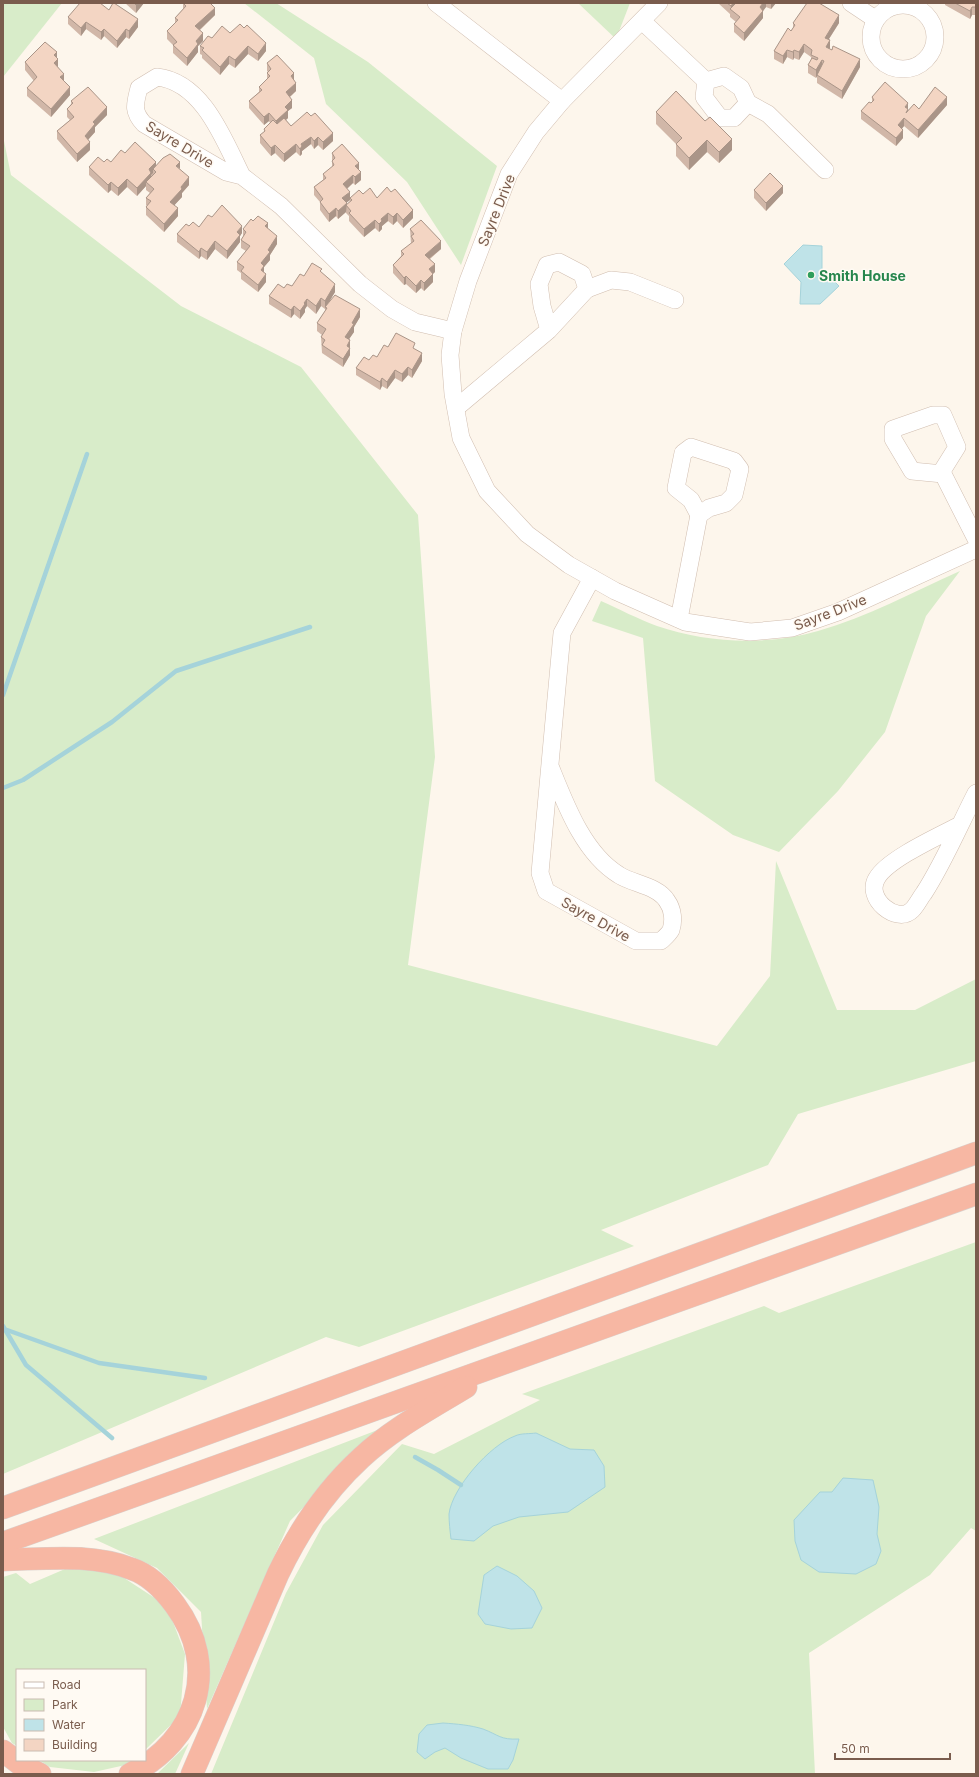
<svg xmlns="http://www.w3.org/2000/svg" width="979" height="1777" font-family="Inter,sans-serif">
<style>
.green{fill:#d8ecc9}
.water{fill:#bfe3e8;stroke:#a5d3da}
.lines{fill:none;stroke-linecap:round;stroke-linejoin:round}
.stream{stroke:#a5d3da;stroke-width:4.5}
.minor-casing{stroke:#d1beb0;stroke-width:18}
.highway-casing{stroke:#dad1cd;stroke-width:23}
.minor{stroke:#fff;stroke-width:17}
.highway{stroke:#f7b7a3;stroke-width:22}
.wall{fill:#d1b7a8}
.shaded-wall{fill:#aa9588}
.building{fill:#f3d5c3;stroke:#aa9588}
.leisure-dot{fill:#2e9e5b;stroke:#fffaf3;stroke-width:1.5}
.labels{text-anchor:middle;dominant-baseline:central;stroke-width:3;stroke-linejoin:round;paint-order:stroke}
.street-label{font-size:14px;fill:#7a5c4d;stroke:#fffaf3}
.leisure-label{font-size:14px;font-weight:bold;fill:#27864d;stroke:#fffaf3;text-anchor:start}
</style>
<rect width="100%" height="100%" fill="#fdf6ec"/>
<g class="green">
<polygon points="3,3 62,3 3,77"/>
<polygon points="244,3 276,3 368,62 497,166 461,265 407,182 326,104 314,58"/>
<polygon points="578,3 630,3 616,39"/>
<polygon points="3,136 11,175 181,306 301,367 418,515 435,757 408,965 717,1046 770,976 776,861 837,1010 915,1010 976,979 976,1061 798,1114 768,1165 601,1230 634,1246 359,1347 326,1337 3,1474"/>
<path d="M960,571L926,616L885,732L838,791L779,852L733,835L655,781L643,638L592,621L601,601C619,609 638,619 657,626C706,643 767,646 818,631C867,617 913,592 960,571Z"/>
<polygon points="976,1242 976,1531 971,1528 930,1575 809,1653 815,1774 211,1774 286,1593 323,1525 402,1444 434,1454 540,1400 522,1394 764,1306 779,1313"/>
<polygon points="380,1429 290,1521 207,1709 201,1612 157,1568 94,1539"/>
<polygon points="72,1566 118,1574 167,1606 185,1654 180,1716 145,1750 145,1670 17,1670 17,1746 12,1743 3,1727 3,1577 16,1573 30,1584"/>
<polygon points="189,1743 175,1774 157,1774"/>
<polygon points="39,1760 134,1760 130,1764 94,1772 50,1767"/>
</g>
<g class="water">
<polygon points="803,245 822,246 822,269 839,286 820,304 800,304 801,282 784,264"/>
<path d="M536,1433L570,1449L594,1450L604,1466L605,1487L568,1512L519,1517L493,1526L474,1541L451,1539C450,1531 449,1522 449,1514C452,1488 490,1445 515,1436C521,1433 530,1434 536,1433Z"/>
<polygon points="843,1478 873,1480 879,1507 877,1534 881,1551 876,1564 856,1574 819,1572 801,1560 795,1541 794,1520 820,1492 832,1492"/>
<polygon points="497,1566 517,1576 534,1591 542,1608 532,1628 511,1629 485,1624 478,1614 484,1575"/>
<path d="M443,1723C457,1724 470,1725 483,1729C499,1735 500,1740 519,1739L513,1760L508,1769H488L461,1758L445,1748L435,1752L425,1759L417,1752L419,1734L427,1725Z"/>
</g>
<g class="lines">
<g class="stream">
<polyline points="3,695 87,454"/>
<polyline points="3,788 23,780 112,722 176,671 310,627"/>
<polyline points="3,1326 26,1365 112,1438"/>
<polyline points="7,1330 99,1363 205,1378"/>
<polyline points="415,1457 438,1470 461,1485"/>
</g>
<g class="minor-casing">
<g id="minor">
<polyline points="436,3 562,101"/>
<polyline points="659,3 562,101 536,132 509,174 468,281 453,331 450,355 453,394 461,438 487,491 527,534 569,565 615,591 685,622 750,632 792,628 838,612 976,549"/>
<polyline points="851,3 875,19"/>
<circle cx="903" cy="37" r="32"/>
<polyline points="642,21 706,81 704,97 720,118 734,118 748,103 741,88 724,76 706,81"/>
<polyline points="748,103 768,114 825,170"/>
<path d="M242,176C224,140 203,82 157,77L139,88C135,104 132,111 144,124L226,172L242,176L281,206L360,284L392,309L415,322L453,331"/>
<polyline points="587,289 611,280 630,282 675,300"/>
<polyline points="456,408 549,330 587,289 582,274 559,262 547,265 539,284 542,306 549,330"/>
<polygon points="933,415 943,415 957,447 942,471 943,474 912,471 893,439 893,429"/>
<polygon points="691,447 734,461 740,469 734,495 726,503 709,508 699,515 691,500 676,488 683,453"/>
<polyline points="943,474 976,539"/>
<polyline points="679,619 699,515"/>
<path d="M550,766C565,803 583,853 619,875C633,884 658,886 667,901C673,909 674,921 671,930C669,934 664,938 661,941H636L546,891L540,873L562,633L592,578"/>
<path d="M960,825C939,836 888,859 877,878C864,898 897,925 912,910C917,905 920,898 924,893C944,862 959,826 976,793"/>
</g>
</g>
<g class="highway-casing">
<g id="highway">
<polyline points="3,1508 976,1153"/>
<polyline points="3,1543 976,1194"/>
<path d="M3,1560C46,1559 91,1553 132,1569C150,1575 164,1590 175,1605C221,1667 197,1741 130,1774"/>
<polyline points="3,1751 20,1764 40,1774"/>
<path d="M192,1774L278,1574C299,1530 325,1491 361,1458C392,1429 430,1409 466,1387"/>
</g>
</g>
<use href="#minor" class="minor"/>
<use href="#highway" class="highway"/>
</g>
<g class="wall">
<polygon points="125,3 144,3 136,13"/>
<polygon points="182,3 210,3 215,15 200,30 203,41 198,46 198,52 187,66 173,53 173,45 167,39 167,31 175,23 175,18 183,9 183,4"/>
<polygon points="718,3 776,3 771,9 766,7 763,11 763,18 744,41 734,32 734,24 736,22 730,17 730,14"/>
<polygon points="945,3 976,3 976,15 972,15 970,19 945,5"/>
<polygon points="109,10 138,27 129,39 126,37 117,48 104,36 101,40 86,29 81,36 68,24 68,17"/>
<polygon points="976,16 976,26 975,26 975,18"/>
<polygon points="793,23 839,23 829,39 830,48 830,49 860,67 842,99 817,83 817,76 816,78 808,73 808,65 811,60 811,57 804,52 799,60 794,58 793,60 787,57 783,64 774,59 774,51 793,28"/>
<polygon points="230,33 266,51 258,61 248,54 235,68 229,64 220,75 202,58 202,55 200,54 200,46 212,38"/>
<polygon points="57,58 58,67 70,95 51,117 27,96 27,88 34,81 25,70 25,62"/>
<polygon points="267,63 294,79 296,91 290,97 292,108 288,111 288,118 286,120 291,126 333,141 323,150 318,145 314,149 311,144 302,151 302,154 300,156 296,152 284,162 275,153 271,156 260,143 260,135 264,132 264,129 270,123 269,121 264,125 249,108 249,101 259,92 259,87 267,79 267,73 268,72 267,71"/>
<polygon points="872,97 908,111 947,105 918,138 904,126 902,129 903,138 896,146 861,119 861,111 872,102"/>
<polygon points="71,101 107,115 95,127 95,132 88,140 90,150 77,162 57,139 57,131 70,120 67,117 67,109 71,104"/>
<polygon points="656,112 732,150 719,163 707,152 689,170 676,156 676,144 656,124"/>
<polygon points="332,153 359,170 361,180 355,185 353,183 347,189 350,200 346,203 347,205 350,201 350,198 363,194 377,198 413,218 403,228 397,221 393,225 388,221 382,226 382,229 379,232 375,228 364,237 349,221 349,216 346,213 346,212 338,219 336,216 329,222 320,210 320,202 314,195 314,187 323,180 323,174 332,167"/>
<polygon points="104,162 111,162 156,165 180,169 189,185 182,193 182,197 174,205 178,216 164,232 146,215 146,207 147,206 146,205 146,198 150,193 146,190 146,186 137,196 127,187 118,196 111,190 108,193 89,175 89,167"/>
<polygon points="754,190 783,193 766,211 754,198"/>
<polygon points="212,217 242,233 240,236 240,242 227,259 215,249 207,260 201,256 199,259 177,242 177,234 189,226 199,227"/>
<polygon points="243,229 268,229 277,244 270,255 270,260 264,267 264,273 266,282 258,292 241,279 241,273 237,270 237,262 246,251 241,248 241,240 243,237"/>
<polygon points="410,229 441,249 430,259 435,272 433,274 433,282 424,291 421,288 416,293 406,284 404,285 393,273 393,265 401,256 401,251 411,244"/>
<polygon points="322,273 335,292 328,303 360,317 354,327 354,332 349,339 350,340 350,355 343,367 322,353 321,337 322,335 317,331 317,323 325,311 325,308 325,309 321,306 316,314 307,306 305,309 305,312 300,319 294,314 291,318 269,304 269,296 284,288 292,286 304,276"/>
<polygon points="388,347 415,349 422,361 412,378 408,375 402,382 395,378 387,389 382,386 380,390 356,375 356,368 369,360 377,357"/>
</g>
<g class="shaded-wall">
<polygon points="138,3 144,3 136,13 136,5"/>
<polygon points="733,3 740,3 731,9 731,6"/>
<polygon points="763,3 766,3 766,7 763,11 763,18 744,41 744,33 760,7"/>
<polygon points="771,3 776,3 771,9"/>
<polygon points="972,7 972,15 970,19 970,11"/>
<polygon points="215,8 215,15 195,34 195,26"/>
<polygon points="839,15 839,23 825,45 825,38"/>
<polygon points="138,19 138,27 129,39 129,31"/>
<polygon points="86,22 86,29 81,36 81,28"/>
<polygon points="104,29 104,36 101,40 101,32"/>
<polygon points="126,29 126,37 117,48 117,41"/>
<polygon points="203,33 203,41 198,46 198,52 187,66 187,58 196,41"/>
<polygon points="830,40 830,48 826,54 826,47"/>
<polygon points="266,43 266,51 258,61 258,54"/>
<polygon points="804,44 804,52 799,60 799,52"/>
<polygon points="248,46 248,54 235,68 235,60"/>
<polygon points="787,50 787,57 783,64 783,56"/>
<polygon points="794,50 794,58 793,60 793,52"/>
<polygon points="57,52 57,60 54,55"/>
<polygon points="229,56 229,64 220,75 220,67"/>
<polygon points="58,59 58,67 54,63"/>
<polygon points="860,59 860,67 842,99 842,91"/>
<polygon points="822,60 822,67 816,78 816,70"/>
<polygon points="294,73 294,81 291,76"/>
<polygon points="64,74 64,82 60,77"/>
<polygon points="296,83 296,91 286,100 286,92"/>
<polygon points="70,87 70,95 51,117 51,109"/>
<polygon points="947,97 947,105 918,138 918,130"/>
<polygon points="292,100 292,108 288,111 288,118 276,129 276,121 285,107"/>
<polygon points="908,103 908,117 906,121 906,113 905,107"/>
<polygon points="107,107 107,115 95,127 95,132 85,143 85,136 93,122"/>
<polygon points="269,113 269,121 264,125 264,117"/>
<polygon points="904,118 904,126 898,133 898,125"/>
<polygon points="903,130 903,138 896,146 896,138"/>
<polygon points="333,133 333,141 323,150 323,142"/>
<polygon points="311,137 311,144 302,151 302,154 300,156 300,149 301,144"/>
<polygon points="318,137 318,145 314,149 314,141"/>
<polygon points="732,139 732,150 719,163 719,152"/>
<polygon points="707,140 707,152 689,170 689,158"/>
<polygon points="90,142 90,150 77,162 77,154"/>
<polygon points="296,144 296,152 284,162 284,154"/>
<polygon points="275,145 275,153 271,156 271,148"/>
<polygon points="156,162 156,169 153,169 153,173 151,175 151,180 146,182 146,186 137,196 137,188 149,169"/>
<polygon points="180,162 180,169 176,166"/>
<polygon points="359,163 359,171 355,166"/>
<polygon points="361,172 361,180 355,185 355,177"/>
<polygon points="353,175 353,183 343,192 343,184"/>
<polygon points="189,177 189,185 182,193 182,197 170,210 170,202 181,187"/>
<polygon points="127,179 127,187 118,196 118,188"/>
<polygon points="111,182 111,190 108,193 108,185"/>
<polygon points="783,186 783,193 766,211 766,203"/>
<polygon points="350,192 350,200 342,206 342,198"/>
<polygon points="347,203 346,212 338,219 338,211"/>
<polygon points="178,208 178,216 164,232 164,224"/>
<polygon points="336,208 336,216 329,222 329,214"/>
<polygon points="413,210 413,218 403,228 403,220"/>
<polygon points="388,213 388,221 382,226 382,229 379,232 379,224 381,219"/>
<polygon points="397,213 397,221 393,225 393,217"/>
<polygon points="375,220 375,228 364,237 364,229"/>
<polygon points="268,223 268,230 265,226"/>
<polygon points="242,226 242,233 240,236 240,242 227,259 227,251 237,232"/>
<polygon points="277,236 277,244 270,255 270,260 264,267 264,274 261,278 261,263 268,250"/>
<polygon points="215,241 215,249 207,260 207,252"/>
<polygon points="441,241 441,249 425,262 425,255"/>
<polygon points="201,248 201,256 199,259 199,252"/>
<polygon points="435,264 435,272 429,277 429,269"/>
<polygon points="266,274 266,282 258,292 258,285"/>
<polygon points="433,274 433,282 424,291 424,283"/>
<polygon points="406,276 406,284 404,285 404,278"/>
<polygon points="421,280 421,288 416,293 416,286"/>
<polygon points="335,284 335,292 325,309 325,301"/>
<polygon points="321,298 321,306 316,314 316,306"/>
<polygon points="307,299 307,306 305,309 305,312 300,319 300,311 304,303"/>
<polygon points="294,306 294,314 291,318 291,310"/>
<polygon points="360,309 360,317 354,327 354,332 345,345 345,337 352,323"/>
<polygon points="350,340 350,355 343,367 343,359 347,346"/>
<polygon points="422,353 422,361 412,378 412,370"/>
<polygon points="408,367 408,375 402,382 402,374"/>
<polygon points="395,370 395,378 387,389 387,382"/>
<polygon points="382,378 382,386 380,390 380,382"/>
</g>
<g class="building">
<polygon points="80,3 100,3 109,10 113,3 114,3 138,19 129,31 126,29 117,41 104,29 101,32 86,22 81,28 68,17"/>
<polygon points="134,3 138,3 136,5"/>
<polygon points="183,3 210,3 215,8 195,26 203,33 196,41 198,44 187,58 173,45 177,42 167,31 178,20 175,18 186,6"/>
<polygon points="727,3 733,3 731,6"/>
<polygon points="736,3 763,3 760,7 763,11 744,33 734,24 740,17 730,9"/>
<polygon points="807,3 819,3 839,15 825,38 830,40 826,47 832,50 833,46 860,59 842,91 817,75 824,61 822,60 816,70 808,65 812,58 817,60 818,58 811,55 812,50 804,44 799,52 794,50 793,52 787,50 783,56 774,51 788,28 791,31 795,25 793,23"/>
<polygon points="955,3 976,3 976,7 972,7 970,11"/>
<polygon points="240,24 244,28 247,25 266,43 258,54 248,46 235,60 229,56 220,67 202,50 204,48 200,46 208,36 212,38 222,26 230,33"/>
<polygon points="45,42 57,52 54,55 58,59 54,63 64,74 60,77 70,87 51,109 27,88 37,77 25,62"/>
<polygon points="277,55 294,73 291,76 296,83 286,92 292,100 285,107 288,110 276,121 269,113 264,117 249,101 262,90 259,87 270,76 267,73 271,69 267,63"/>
<polygon points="885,82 908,103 905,107 908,109 906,113 914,104 919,109 935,87 947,97 918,130 904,118 898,125 903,130 896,138 861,111 869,102 871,103 874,100 872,97"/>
<polygon points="88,87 107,107 93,122 95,124 85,136 90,142 77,154 57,131 74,117 67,109 73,103 71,101"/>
<polygon points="676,91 705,121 710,117 732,139 719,152 707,140 689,158 676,144 682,138 656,112"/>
<polygon points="307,112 311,116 315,113 333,133 323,142 318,137 314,141 311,137 301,144 302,146 300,149 296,144 284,154 275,145 271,148 260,135 265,131 264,129 273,120 277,124 284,118 291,126"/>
<polygon points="135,142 156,162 149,169 151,173 137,188 127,179 118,188 111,182 108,185 89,167 98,157 104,162 107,159 111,162 121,150 125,153"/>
<polygon points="342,144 359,163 355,166 361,172 355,177 353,175 343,184 350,192 342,198 347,203 338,211 336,208 329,214 320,202 323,199 314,187 326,178 323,174 334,165 332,161 335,158 332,153"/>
<polygon points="170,154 180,162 176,166 189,177 181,187 182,189 170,202 178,208 164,224 146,207 151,201 146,198 154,189 146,182 156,172 153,169 163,158"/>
<polygon points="770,173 783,186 766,203 754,190"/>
<polygon points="387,187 391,192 395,189 413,210 403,220 397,213 393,217 388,213 381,219 382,221 379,224 375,220 364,229 349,213 351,211 346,205 352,200 350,198 359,190 363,194 370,188 377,198"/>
<polygon points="222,205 242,226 237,232 240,235 227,251 215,241 207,252 201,248 199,252 177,234 186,224 189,226 193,222 199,227 208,215 212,217"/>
<polygon points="258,216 268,223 265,226 277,236 268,250 270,252 261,263 264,266 261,270 266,274 258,285 241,271 244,267 237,262 250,246 241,240 246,232 243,229 251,219 253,221"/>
<polygon points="421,220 441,241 425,255 435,264 429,269 433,274 424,283 421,280 416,286 406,276 404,278 393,265 404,254 401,251 414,241 411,236 414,234 410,229"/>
<polygon points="312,263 322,269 320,271 335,284 325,301 321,298 316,306 307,299 304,303 305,304 300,311 294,306 291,310 269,296 278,284 284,288 287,284 292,286 300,274 304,276"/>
<polygon points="335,295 360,309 352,323 354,324 345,337 350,340 347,346 350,348 343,359 322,345 325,340 321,337 326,329 317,323 327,308 325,307"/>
<polygon points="396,333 415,343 413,348 422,353 412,370 408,367 402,374 395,370 387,382 382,378 380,382 356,368 364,357 369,360 373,355 377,357 384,345 388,347"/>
</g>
<circle class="leisure-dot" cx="811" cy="275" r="4"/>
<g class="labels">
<g class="street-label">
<text transform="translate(180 144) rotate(31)">Sayre Drive</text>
<text transform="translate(496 210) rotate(-68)">Sayre Drive</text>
<text transform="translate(830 612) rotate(-21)">Sayre Drive</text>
<text transform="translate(596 919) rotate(29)">Sayre Drive</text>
</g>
<g class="leisure-label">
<text x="819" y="275">Smith House</text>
</g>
</g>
<rect width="979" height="1777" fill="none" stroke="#7a5c4d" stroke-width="8"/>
<rect x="16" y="1669" width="130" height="92" fill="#fffaf3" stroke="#cabbb1"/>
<rect x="24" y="1682" width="20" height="6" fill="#ffffff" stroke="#cabbb1"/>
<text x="52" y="1689" font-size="12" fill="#7a5c4d">Road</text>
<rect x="24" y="1699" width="20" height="12" fill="#d8ecc9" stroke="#cabbb1"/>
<text x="52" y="1709" font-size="12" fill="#7a5c4d">Park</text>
<rect x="24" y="1719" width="20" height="12" fill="#bfe3e8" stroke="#cabbb1"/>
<text x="52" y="1729" font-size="12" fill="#7a5c4d">Water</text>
<rect x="24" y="1739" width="20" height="12" fill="#f3d5c3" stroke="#cabbb1"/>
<text x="52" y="1749" font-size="12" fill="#7a5c4d">Building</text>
<path d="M835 1753v6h115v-6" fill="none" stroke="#7a5c4d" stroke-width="2"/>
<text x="841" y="1753" font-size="12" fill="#7a5c4d" stroke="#fffaf3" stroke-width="3" paint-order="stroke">50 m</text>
</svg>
